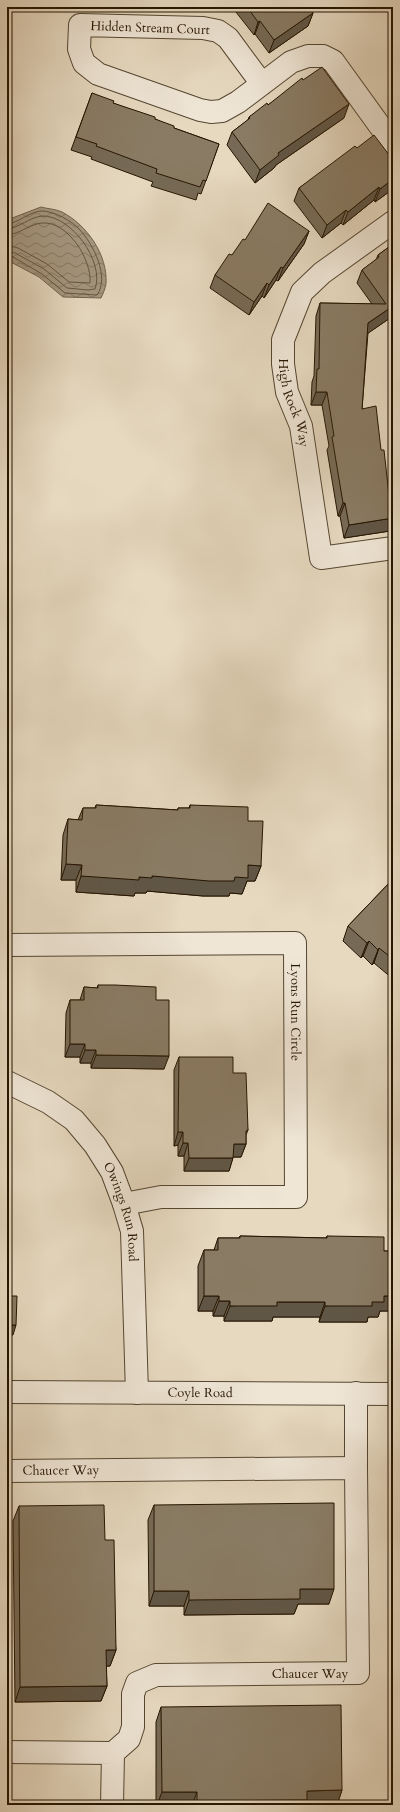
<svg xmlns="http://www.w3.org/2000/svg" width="400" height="1812" font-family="Cardo,serif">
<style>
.water{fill:url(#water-waves);stroke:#71624d}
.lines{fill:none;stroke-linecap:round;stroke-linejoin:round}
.shore{stroke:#645640;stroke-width:1}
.minor-casing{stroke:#554631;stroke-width:24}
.minor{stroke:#efe6d6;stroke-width:22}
.wall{fill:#766a56;stroke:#251501}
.shaded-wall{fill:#605646;stroke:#251501}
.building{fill:#897b64;stroke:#251501}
.labels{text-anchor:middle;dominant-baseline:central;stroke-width:3.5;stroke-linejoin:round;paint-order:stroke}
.street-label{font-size:13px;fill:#251501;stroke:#efe6d6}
</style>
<defs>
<pattern id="water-waves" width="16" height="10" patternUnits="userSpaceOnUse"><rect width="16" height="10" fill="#a4967f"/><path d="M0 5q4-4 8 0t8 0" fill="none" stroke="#857966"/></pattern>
</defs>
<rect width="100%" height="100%" fill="#e6d9c0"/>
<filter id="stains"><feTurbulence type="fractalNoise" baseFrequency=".005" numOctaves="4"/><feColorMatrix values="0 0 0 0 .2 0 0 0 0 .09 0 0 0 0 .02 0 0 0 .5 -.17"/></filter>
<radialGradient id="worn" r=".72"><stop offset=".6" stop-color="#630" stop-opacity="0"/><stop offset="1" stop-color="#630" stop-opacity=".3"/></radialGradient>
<path class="water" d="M41,207C48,209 56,209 62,212C87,225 108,255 106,284C105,289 103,294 101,298L63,297L39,277L7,260V220Z"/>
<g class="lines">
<g class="shore">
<path d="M7,224C19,223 30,211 42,211C54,211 72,221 80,230C93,244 110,277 97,295L65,293L42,274L13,257L7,256"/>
<path d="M7,229C19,228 30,217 42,216C71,215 105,262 95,289L88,290L67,288L44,269L15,253L7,251"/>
<path d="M7,235C20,234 30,224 42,223C68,221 92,260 90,283L69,282L47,264L18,248L7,245"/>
</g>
<g class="minor-casing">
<g id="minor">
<polyline points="262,84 228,38 218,31 203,28 80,25 79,49 84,63 98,74 200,110 211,112 222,111 238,102 291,62 308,56 323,56 333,61 393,144"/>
<path id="s1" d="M393,222L322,273L302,292L283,340V364L287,392L301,426L321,558L393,548"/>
<path id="s2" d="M7,945L295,943L296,1197H161L124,1204"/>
<path id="s3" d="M7,1082L48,1102L74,1120L95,1145L112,1172L124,1204L132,1231L137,1393"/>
<path id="s4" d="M7,1392L393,1394"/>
<polyline points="356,1468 356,1393"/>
<path id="s5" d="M7,1471L356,1468L358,1673L156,1675L137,1683L133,1694V1727L129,1739L113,1753"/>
<polyline points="7,1752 113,1753 112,1805"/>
</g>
</g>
<use href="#minor" class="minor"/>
</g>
<g class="wall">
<polygon points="232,7 308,7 313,13 308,26 269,53 255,34 254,35"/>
<polygon points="303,80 344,118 276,165 274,168 255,183 227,145 232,132 248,120 249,117 268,105"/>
<polygon points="92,93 113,103 155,119 174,128 219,144 201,194 198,193 196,200 151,186 153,182 91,159 92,157 71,150"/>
<polygon points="357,148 393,160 393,189 375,202 374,200 343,225 341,223 322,238 294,201 299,188"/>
<polygon points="309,231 304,244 278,281 276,280 264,298 262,296 249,315 210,288 215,275 245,240"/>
<polygon points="393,244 393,316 368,333 362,409 390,531 344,538 340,516 338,516 327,450 329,446 322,405 311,405 312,382 314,376 316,316 320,303 372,304 357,283 362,270 376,260 378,255"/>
<polygon points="96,805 178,810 178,808 189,808 190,805 248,821 261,866 255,881 247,881 242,894 230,893 229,896 203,896 147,891 146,893 135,893 134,896 76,892 76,880 61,880 63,835 68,819 78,820 83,808 95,808"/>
<polygon points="393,879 393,979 374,963 372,965 363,956 361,958 343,941 348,926"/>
<polygon points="98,985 156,1000 164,1069 91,1068 91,1063 80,1063 80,1057 65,1057 66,1013 70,1000 80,1000 84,987 97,988"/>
<polygon points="179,1057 233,1073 248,1130 246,1135 246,1144 241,1157 233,1157 229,1171 184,1171 184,1156 178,1156 178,1145 174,1146 174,1070"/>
<polygon points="240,1236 326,1238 327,1236 384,1251 393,1251 393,1311 380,1311 378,1317 368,1317 367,1322 319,1322 320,1317 273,1317 272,1321 224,1321 224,1316 213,1316 213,1311 198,1311 198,1266 204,1250 214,1250 218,1238 239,1238"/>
<polygon points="154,1505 329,1604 298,1604 294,1614 184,1615 184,1606 149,1606 148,1520"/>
<polygon points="19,1506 105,1540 116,1650 110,1666 106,1666 107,1686 101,1701 15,1702 13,1521"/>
<polygon points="161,1707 342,1790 337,1805 156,1805 156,1722"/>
</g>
<g class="shaded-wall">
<polygon points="313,13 308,26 269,53 274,40"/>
<polygon points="260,21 255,34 254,35 258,22"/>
<polygon points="349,104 344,118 276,165 274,168 255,183 260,170 278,153"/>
<polygon points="393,179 393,189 375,202 380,189"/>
<polygon points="379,187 374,200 343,225 348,212"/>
<polygon points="346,210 341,223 322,238 327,225"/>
<polygon points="309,231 304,244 278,281 283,268"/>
<polygon points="281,267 276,280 264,298 269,285"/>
<polygon points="267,283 262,296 249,315 254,302"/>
<polygon points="393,306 393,316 364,336 368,323"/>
<polygon points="316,392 327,392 322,405 311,405"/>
<polygon points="343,503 345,503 340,516 338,516"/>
<polygon points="393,518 393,523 390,531 344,538 349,525"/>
<polygon points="66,864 82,865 76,880 61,880"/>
<polygon points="248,865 261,866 255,881 247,881 242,894 230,893 229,896 203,896 147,891 146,893 135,893 134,896 76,892 81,876 139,877 152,876 235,877"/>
<polygon points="369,941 363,956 361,958 367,943"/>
<polygon points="379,948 374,963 372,965 378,950"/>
<polygon points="70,1044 85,1044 80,1057 65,1057"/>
<polygon points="85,1050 96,1050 91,1063 80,1063"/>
<polygon points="96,1055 169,1056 164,1069 91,1068"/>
<polygon points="178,1132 183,1132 178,1145 174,1146"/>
<polygon points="183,1143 188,1143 184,1156 178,1156"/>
<polygon points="234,1144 246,1144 241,1157 229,1157"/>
<polygon points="189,1158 233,1158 229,1171 184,1171"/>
<polygon points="204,1296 219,1296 213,1311 198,1311"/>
<polygon points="384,1296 393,1296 393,1311 380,1311 378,1317 368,1317 367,1322 319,1322 325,1306 372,1302"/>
<polygon points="219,1301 230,1301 224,1316 213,1316"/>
<polygon points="277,1302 325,1302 320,1317 273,1317 272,1321 224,1321 230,1306"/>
<polygon points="7,1325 16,1325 13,1335 7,1335"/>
<polygon points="300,1589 334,1589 329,1604 298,1604 294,1614 184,1615 189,1600"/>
<polygon points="154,1591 189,1591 184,1606 149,1606"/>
<polygon points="106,1650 116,1650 110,1666 101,1666"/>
<polygon points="107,1686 101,1701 15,1702 20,1687"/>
<polygon points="342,1790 337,1805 196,1805 197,1801 307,1791"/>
<polygon points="162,1792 197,1792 192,1805 157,1805"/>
</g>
<g class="building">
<polygon points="247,7 308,7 313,13 274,40 260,21 258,22"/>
<polygon points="322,67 349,104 278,153 279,155 260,170 232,132 250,118 249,117 267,103 268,105 302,78 303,80"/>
<polygon points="92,93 114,101 113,103 155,117 155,119 174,126 174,128 219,144 206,181 203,180 200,187 156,173 157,169 96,146 97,144 76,137"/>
<polygon points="374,135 393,160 393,179 380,189 379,187 348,212 346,210 327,225 299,188 355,146 357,148"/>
<polygon points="268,203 309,231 283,268 281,267 269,285 267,283 254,302 215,275 229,254 232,255 243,239 245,240"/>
<polygon points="393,244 393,306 368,323 362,409 376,406 381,450 384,450 389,495 391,494 393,506 393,518 349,525 345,503 343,503 332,437 334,436 327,392 316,392 317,369 319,369 320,303 386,304 362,270 379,257 378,255"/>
<polygon points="96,805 178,810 178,808 190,808 190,805 248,807 248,821 263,821 261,866 248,865 248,878 235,877 234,881 209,881 152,876 152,878 139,877 139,880 81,876 82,865 66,864 68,819 82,820 83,808 96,808"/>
<polygon points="393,879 393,959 379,948 378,950 369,941 367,943 348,926"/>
<polygon points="98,985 115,985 156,987 156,1000 169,1000 169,1056 96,1055 96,1050 85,1050 85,1044 70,1044 70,1000 84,1000 84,987 98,988"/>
<polygon points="179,1057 233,1057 233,1073 246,1073 248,1130 246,1131 246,1144 234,1144 233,1158 189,1158 188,1143 183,1143 183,1132 178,1132"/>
<polygon points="240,1236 327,1238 327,1236 384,1237 384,1251 393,1251 393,1296 384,1296 384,1302 372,1302 372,1306 325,1306 325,1302 277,1302 277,1306 230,1306 230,1301 219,1301 219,1296 204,1296 204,1250 218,1250 218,1238 240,1238"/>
<polygon points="7,1296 17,1296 16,1325 7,1325"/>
<polygon points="334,1503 334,1589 300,1589 300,1599 189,1600 189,1591 154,1591 154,1505"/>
<polygon points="104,1505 105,1540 114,1540 116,1650 106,1650 107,1686 20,1687 19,1506"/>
<polygon points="341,1705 342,1790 307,1791 307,1800 197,1801 197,1792 162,1792 161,1707"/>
</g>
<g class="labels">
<g class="street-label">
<text transform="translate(150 28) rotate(2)">Hidden Stream Court</text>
<text stroke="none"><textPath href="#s1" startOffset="231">High Rock Way</textPath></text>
<text stroke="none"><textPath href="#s2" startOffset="357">Lyons Run Circle</textPath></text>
<text stroke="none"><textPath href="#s3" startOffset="183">Owings Run Road</textPath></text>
<text stroke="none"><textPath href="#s4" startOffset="193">Coyle Road</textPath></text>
<text stroke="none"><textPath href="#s5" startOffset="54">Chaucer Way</textPath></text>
<text x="310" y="1674">Chaucer Way</text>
</g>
</g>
<rect width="400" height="1812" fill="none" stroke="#e6d9c0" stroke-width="24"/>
<rect x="8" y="8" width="384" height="1796" fill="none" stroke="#251501" stroke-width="2"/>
<rect x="12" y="12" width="376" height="1788" fill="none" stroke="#251501"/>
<rect width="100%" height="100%" filter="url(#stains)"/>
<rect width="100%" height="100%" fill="url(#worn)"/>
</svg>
